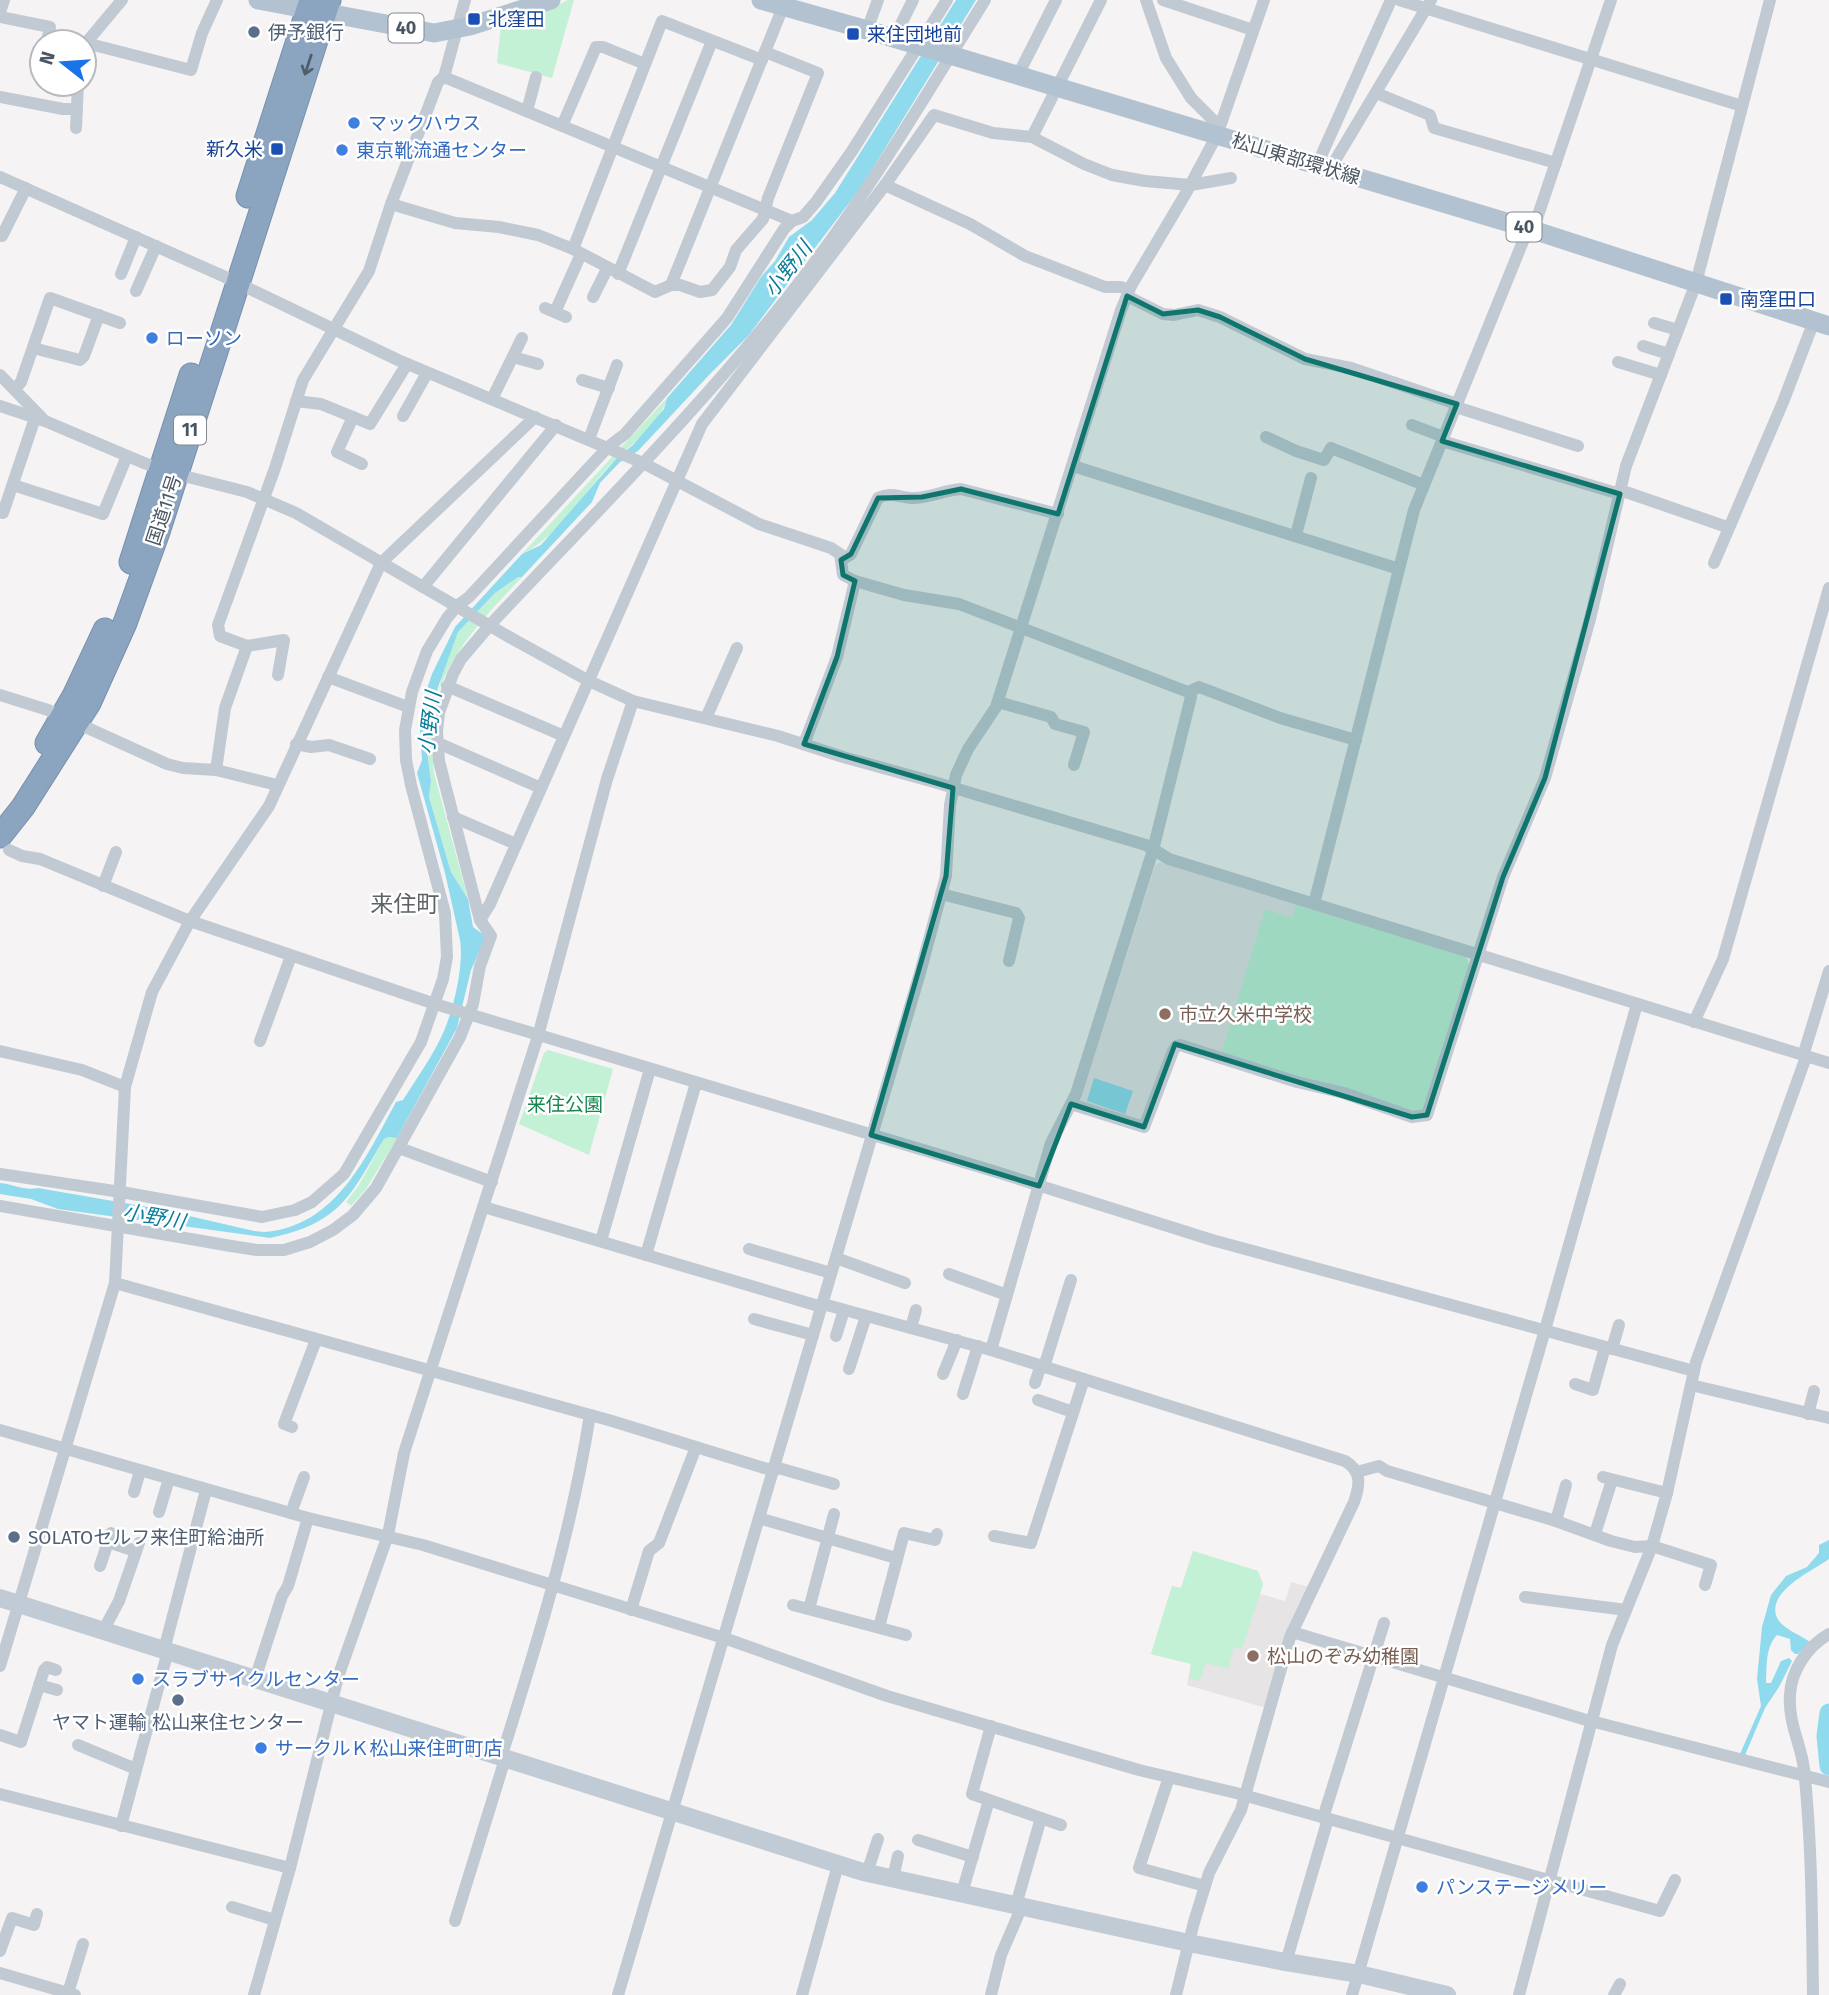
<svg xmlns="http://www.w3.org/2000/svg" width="1829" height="1995" font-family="'Fira Sans','Noto Sans JP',sans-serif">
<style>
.education{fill:#e6e4e5}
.green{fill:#c3f1d5}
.water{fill:#90daee}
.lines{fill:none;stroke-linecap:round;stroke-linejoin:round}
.river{stroke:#90daee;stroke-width:19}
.highway-casing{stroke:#7690ad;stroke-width:25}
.street{stroke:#c1cad2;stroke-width:12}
.secondary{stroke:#c1cbd6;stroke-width:18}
.primary{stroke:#b3c2d1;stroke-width:19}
.highway{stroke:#8ba5c1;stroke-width:23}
.oneway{stroke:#505e6b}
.marked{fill:#0f766e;fill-opacity:0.2;stroke:#0f766e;stroke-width:5;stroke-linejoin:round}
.transit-dot{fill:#1a4fb4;stroke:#fff;stroke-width:2.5}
.service-dot{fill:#5c6f8a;stroke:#fff;stroke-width:2.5}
.shop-dot{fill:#3f7fe0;stroke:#fff;stroke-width:2.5}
.education-dot{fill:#8d6e63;stroke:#fff;stroke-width:2.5}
.labels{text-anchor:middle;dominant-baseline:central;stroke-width:5;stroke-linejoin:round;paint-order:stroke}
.shield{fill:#fff;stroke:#808990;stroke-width:2}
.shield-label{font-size:18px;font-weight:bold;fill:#4a5661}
.transit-label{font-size:19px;fill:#164399;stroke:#fff;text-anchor:start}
.service-label{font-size:19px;fill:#4e5e75;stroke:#fff;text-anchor:start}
.shop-label{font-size:19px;fill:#366cbe;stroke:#fff;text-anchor:start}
.street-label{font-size:19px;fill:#4a5661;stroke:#fff}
.education-label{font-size:19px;fill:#785e54;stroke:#fff;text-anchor:start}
.park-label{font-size:19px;fill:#17864f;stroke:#fff}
.water-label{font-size:21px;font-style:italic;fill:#0c7c9b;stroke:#fff}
.quarter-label{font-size:23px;fill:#5f6368;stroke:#fff}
</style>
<rect width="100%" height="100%" fill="#f5f3f3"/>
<g class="education">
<polygon points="1160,862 1419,942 1429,1104 1179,1041 1144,1122 1079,1103 1155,866"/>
<polygon points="1193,1551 1258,1571 1263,1584 1260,1594 1285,1601 1291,1582 1309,1587 1266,1708 1187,1685 1191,1664 1151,1654 1172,1586 1181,1588"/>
</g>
<g class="green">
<polygon points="568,0 574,0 552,78 497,63 501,24 556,6"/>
<path d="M667,398C660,424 634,442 616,459C584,490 562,534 522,554Z"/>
<path d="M518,577H522C489,612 454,647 438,693L443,670L458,632L495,593Z"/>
<polygon points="431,733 434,773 468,899 451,872 429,797 431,781 427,751"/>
<polygon points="1296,905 1466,956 1469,965 1429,1104 1418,1113 1221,1054 1265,909 1292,918"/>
<polygon points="548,1050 613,1069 589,1155 519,1124 544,1053"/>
<polygon points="388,1137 397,1138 366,1189 351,1206 346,1202 359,1185 384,1139"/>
<polygon points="1193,1551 1258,1571 1263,1584 1242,1649 1234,1647 1228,1669 1206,1663 1200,1681 1189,1678 1191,1664 1151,1654 1172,1586 1181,1588"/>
</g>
<g class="water">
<path d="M956,0H976L862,186L748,336L709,375L638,451L620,462L600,483L592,502L522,577H518L495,593L458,632L438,687L427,751L431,781L429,797L451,872L468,899L473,927L484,935V941L471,970L457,1028L397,1138L388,1137L384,1139C350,1196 341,1223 270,1238L58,1209L31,1199L0,1194V1183C13,1184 25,1191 38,1188L159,1209L254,1231L265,1232C336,1226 366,1157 396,1102L403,1100C417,1078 434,1054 444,1031C454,1007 464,965 460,940L445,873L417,773L422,760L420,731L425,695L432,674L455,627L522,554L541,545L616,459L633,445L664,409L667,398L731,325L761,277L775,261L789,237L812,220L835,193Z"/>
<polygon points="1094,1078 1133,1091 1125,1114 1087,1101"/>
<path d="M1829,1540V1559C1812,1571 1761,1594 1779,1621C1786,1630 1802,1636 1810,1642L1798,1654H1795L1791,1650L1790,1639L1777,1635C1765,1648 1767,1666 1766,1683H1771L1781,1661L1789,1658L1792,1661L1779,1687L1765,1708L1745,1755L1740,1754L1761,1706L1757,1679L1762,1627L1771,1595L1786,1576L1807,1567L1819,1553V1545Z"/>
</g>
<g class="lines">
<polyline class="river" points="1829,1713 1826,1736 1829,1766"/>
<g class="highway-casing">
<g id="highway">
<polyline points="248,196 311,0"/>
<polyline points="131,562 191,375"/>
<polyline points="47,743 74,696 105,630"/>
<polyline points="0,836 23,807 89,703 125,623 158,532 329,0"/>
</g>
</g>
<g class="street">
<polyline points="1146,0 1166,58 1191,98 1220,127"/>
<polyline points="1163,0 1253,30"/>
<polyline points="1399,0 1742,106"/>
<polyline points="0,12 4,0"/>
<polyline points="0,17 50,27 47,42"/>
<polyline points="867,30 878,0"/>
<polyline points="894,38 913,0"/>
<polyline points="86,43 191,70 202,33 217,0"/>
<polyline points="84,49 86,43 122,0"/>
<polyline points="1018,75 1056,0"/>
<polyline points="444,77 792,221"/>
<polyline points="1376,93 1430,115 1434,128 1556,163"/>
<polyline points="0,97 63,109 77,109"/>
<polyline points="527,111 536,77"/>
<polyline points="562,126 596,47 603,47 645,64"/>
<polyline points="76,128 78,84"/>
<polyline points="1032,137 1101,0"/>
<polyline points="1317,165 1391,0"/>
<polyline points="1330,169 1431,0"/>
<polyline points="0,177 223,276 398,360 643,463 759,524 831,548 840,554 843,575 855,581 904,595 959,604 1188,692 1191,697 1153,850 1076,1094 1051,1143 991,1350 823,1304"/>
<polyline points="885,185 970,224 1025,256 1105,287 1121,287 1129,290"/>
<polyline points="391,204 455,223 499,227 538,235 573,249 655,292 671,285 680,285 700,292 712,290 730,267 736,250 763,219 768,198 818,73 765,52"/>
<polyline points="1533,230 1611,0"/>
<polyline points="2,236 26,188"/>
<polyline points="573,249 662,21 762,60"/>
<polyline points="121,274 136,237"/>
<polyline points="618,274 712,41"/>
<polyline points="671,285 783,7"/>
<polyline points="136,291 156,246"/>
<polyline points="1127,296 1163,314 1174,315 1198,310 1220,317 1305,359 1351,368 1457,404"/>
<polyline points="593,297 607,269"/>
<polyline points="545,308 566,317"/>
<polyline points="555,312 581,254"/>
<polyline points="1654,323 1678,330"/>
<polyline points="1643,346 1669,354"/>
<polyline points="33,348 80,360 84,356 99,315"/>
<polyline points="513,357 538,364"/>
<polyline points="1618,362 1661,375"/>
<polyline points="0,375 42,418"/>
<polyline points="582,380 609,388"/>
<polyline points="15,389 21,382 50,298 120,323"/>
<polyline points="492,399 522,338"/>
<polyline points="296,401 321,404 370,424 407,364"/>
<polyline points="0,406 45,421 144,463 176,474 247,492 296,513 511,638 589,681 633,701 778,736 843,757 934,782 1146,845 1169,859 1829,1063"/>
<polyline points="1456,407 1578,446"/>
<polyline points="403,416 427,373"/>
<polyline points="353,417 337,452 362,464"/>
<polyline points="1412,425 1444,437"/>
<polyline points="1266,437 1296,451 1324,460 1331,448 1424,485"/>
<polyline points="589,439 617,365"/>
<polyline points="1442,441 1620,494"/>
<polyline points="1073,466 1399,569"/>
<polyline points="13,485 103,514 127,456"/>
<polyline points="1620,490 1727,527"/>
<polyline points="0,512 3,513 35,418"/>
<polyline points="1296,535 1311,478"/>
<path d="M841,560L851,554L878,498C891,492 898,497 911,498C928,499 944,490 961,489L1058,514"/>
<polyline points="1714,563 1783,402 1814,321"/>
<polyline points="423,587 556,425"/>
<polyline points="247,646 284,640 278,675"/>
<polyline points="328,677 408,707"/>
<polyline points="447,686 564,736"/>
<polyline points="1188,692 1199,687 1280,718 1356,740"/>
<polyline points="0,695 48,710 167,764 183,768 216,770 277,785"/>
<polyline points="998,702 1051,717 1055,724 1084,732 1074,765"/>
<polyline points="706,718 737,648"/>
<polyline points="438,743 541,788"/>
<polyline points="296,744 311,747 329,745 370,759"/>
<polyline points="804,744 837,657 855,581"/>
<polyline points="216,770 225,708 247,646 220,636 218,625 275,468 303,380 369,271 391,204 424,119 438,82 444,77 465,0"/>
<polyline points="453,817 516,844"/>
<polyline points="9,850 22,856 40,859 190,921 435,1004 990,1170 1212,1240 1694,1371"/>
<polyline points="103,886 116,852"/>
<polyline points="941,894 1016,913 1019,918 1009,961"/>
<polyline points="1314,904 1414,510 1528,229"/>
<polyline points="480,920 490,904 702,424 885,185 934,115 993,133 1032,137 1084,164 1112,175 1145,181 1191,185 1231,178"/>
<polyline points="1694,1022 1723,959 1829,588"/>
<polyline points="260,1041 291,956"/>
<polyline points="0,1051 82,1070 125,1087"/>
<polyline points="1803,1056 1829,971"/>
<polyline points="1071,1104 1144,1127 1173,1051 1176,1046 1180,1045 1297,1082 1344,1093 1412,1117 1427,1115 1503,877 1545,778 1590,619 1626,466 1696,283 1770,0"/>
<polyline points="399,1148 492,1182"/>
<polyline points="0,1174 121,1192 262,1217 295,1210 312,1202 344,1174 421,1042 443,979 447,957 445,913 411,785 406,760 405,730 412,692 427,651 447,618 457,606 469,597 608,447 625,434 727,318 784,229 792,221 803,217 816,202 852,151 947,0"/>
<path d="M0,1206L231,1246L257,1250H284L310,1242L333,1230L353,1215L376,1188L460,1037L473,1004L480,966L491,936L480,920L439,761L437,731L439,713L453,674L461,659L490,625C597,511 710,399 805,275C872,187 927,93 985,0"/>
<polyline points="484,1207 822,1307"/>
<polyline points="601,1241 650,1069"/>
<polyline points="749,1249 831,1273"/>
<polyline points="646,1255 696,1083"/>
<polyline points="836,1258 905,1283"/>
<polyline points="949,1274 1007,1295"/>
<polyline points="115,1283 612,1421 774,1471"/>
<polyline points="754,1319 813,1335"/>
<polyline points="911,1328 916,1310"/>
<polyline points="836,1336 844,1310"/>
<polyline points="1612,1349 1619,1325"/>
<path d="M991,1350L1345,1461C1362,1471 1360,1485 1354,1502L1290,1637L1241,1810L1209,1873L1194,1922L1176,1995"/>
<polyline points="1044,1367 1071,1280"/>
<polyline points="849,1369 866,1316"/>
<polyline points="943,1374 957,1340"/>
<polyline points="1035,1383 1041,1365"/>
<polyline points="1575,1384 1593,1390 1605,1347"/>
<polyline points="1691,1385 1829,1418"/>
<polyline points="963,1394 978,1346"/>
<polyline points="1038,1400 1073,1412"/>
<polyline points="1808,1414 1814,1391"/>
<polyline points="292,1427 284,1424 316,1340"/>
<polyline points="0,1430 308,1518 423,1545 724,1638 887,1696 1139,1770 1236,1793 1660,1911 1675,1880"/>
<polyline points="775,1467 834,1484"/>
<polyline points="1357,1472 1379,1466 1387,1471 1556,1521 1611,1541 1635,1547 1652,1546 1711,1565 1705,1585"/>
<polyline points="1603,1477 1667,1493"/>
<polyline points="134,1492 140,1471"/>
<polyline points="159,1512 169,1479"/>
<polyline points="291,1513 304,1477"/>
<polyline points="759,1518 896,1558"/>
<polyline points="1556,1521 1566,1485"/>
<polyline points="1595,1534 1612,1480"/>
<polyline points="994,1536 1031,1543 1084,1379"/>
<polyline points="108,1542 135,1551"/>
<polyline points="100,1566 111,1533"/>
<polyline points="1525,1597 1626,1610"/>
<polyline points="793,1605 906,1635"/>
<polyline points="809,1609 834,1514"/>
<polyline points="631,1610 649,1551 659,1543 696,1447"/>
<polyline points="879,1627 904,1533 935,1540 937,1534"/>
<polyline points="103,1631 119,1601 139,1543"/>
<polyline points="1292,1632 1583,1719 1829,1782"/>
<polyline points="164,1650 206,1490"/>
<polyline points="0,1666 115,1283 125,1087 152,992 190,921 269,806 381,563 535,417"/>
<polyline points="255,1679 282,1596 288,1586 308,1518"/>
<polyline points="39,1685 57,1690"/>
<polyline points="991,1726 972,1794 1061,1825"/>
<polyline points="0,1735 21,1742 44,1670 47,1667 56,1670"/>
<polyline points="78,1745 136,1769"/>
<path d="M501,1758C537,1644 571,1534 590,1415"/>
<polyline points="1169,1777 1139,1868 1205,1886"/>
<polyline points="0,1794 290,1868"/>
<polyline points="1323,1818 1384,1623"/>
<polyline points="121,1826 168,1651"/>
<polyline points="918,1840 973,1857"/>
<polyline points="867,1873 878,1839"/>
<polyline points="893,1878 898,1856"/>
<polyline points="962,1893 989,1800"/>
<polyline points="1016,1905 1041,1818"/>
<polyline points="232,1907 275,1920"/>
<polyline points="455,1921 505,1759"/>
<polyline points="0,1951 12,1918 34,1925 37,1914"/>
<polyline points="1286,1962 1328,1819"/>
<polyline points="0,1973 75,1995"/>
<polyline points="68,1993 83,1944"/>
<polyline points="254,1995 290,1868 338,1677 388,1535 404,1453 538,1036 607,779 633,701"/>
<polyline points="618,1995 920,973 946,876 950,805 956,775 968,749 996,707 1121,310 1131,286 1186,193 1217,135 1264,0"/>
<polyline points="802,1995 838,1865"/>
<polyline points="991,1995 1001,1955 1022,1906"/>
<polyline points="1352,1995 1545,1330 1637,1004"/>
<polyline points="1519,1995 1612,1645 1652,1546 1667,1493 1696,1362 1806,1057"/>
<polyline points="1614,1995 1620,1984"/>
<path d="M1813,1995C1812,1920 1812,1843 1804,1769C1801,1744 1788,1723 1790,1695C1791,1670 1808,1646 1829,1634"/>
</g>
<polyline class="secondary" points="0,1598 863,1872 1189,1943 1280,1961 1359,1974 1447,1995"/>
<g class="primary">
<polyline points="258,0 434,33 470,26 551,0"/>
<polyline points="761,0 867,30 1533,230 1829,326"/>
</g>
<use href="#highway" class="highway"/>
</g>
<defs><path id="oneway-shaft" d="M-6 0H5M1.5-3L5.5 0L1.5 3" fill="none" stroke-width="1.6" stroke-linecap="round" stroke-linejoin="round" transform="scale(1.75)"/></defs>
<use class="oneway" href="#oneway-shaft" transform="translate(308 65) rotate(108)"/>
<path class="marked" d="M1127,296L1163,314L1198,310L1220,317L1305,359L1457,404L1442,441L1620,494L1545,778L1503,877L1427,1115L1412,1117L1175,1044L1144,1127L1071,1104L1039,1186L871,1135L946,876L953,788L804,744L837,657L855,581L843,575L841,560L851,554L878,498L922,497L961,489L1058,514Z"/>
<g class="transit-dot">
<rect x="467" y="12" width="14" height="14" rx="3.5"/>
<rect x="846" y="27" width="14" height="14" rx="3.5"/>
<rect x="270" y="142" width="14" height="14" rx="3.5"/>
<rect x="1719" y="292" width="14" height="14" rx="3.5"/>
</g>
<g class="service-dot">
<circle cx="254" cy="32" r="7"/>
<circle cx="14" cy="1537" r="7"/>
<circle cx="178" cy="1700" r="7"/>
</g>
<g class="shop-dot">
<circle cx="354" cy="123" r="7"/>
<circle cx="342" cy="150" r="7"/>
<circle cx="152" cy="338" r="7"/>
<circle cx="138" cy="1679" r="7"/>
<circle cx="261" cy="1748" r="7"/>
<circle cx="1422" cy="1887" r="7"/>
</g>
<g class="education-dot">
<circle cx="1165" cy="1014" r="7"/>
<circle cx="1253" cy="1656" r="7"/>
</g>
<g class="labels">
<g class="shield">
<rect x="388.5" y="13.5" width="35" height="29" rx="5"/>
<rect x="1506.5" y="212.5" width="35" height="29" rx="5"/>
<rect x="174" y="415.5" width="32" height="29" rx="5"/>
</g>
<g class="shield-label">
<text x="406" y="28">40</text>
<text x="1524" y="227">40</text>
<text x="190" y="430">11</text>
</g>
<g class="transit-label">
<text x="488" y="19">北窪田</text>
<text x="867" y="34">来住団地前</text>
<text x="263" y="149" text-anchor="end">新久米</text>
<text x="1740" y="299">南窪田口</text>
</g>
<g class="service-label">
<text x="268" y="32">伊予銀行</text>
<text x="28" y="1537">SOLATOセルフ来住町給油所</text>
<text x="178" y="1722" text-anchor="middle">ヤマト運輸 松山来住センター</text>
</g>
<g class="shop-label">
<text x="368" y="123">マックハウス</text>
<text x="356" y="150">東京靴流通センター</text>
<text x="166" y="338">ローソン</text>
<text x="152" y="1679">スラブサイクルセンター</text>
<text x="275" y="1748">サークルＫ松山来住町町店</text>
<text x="1436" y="1887">パンステージメリー</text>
</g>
<g class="street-label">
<text transform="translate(1296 159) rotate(17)">松山東部環状線</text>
<text transform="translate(164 510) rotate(-72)">国道11号</text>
</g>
<g class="education-label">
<text x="1179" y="1014">市立久米中学校</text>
<text x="1267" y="1656">松山のぞみ幼稚園</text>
</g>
<g class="park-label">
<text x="565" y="1104">来住公園</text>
</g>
<g class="water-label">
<text transform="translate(788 269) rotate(-52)">小野川</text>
<text transform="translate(430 723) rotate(-83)">小野川</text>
<text transform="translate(154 1217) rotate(10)">小野川</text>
</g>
<g class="quarter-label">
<text x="405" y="904">来住町</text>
</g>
</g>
<g transform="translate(63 63) rotate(287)"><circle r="33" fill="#ffffff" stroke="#b7bbc0" stroke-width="2"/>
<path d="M0-5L12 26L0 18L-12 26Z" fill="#1a73e8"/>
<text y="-10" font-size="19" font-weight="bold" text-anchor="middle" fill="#4a5661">N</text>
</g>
</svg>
